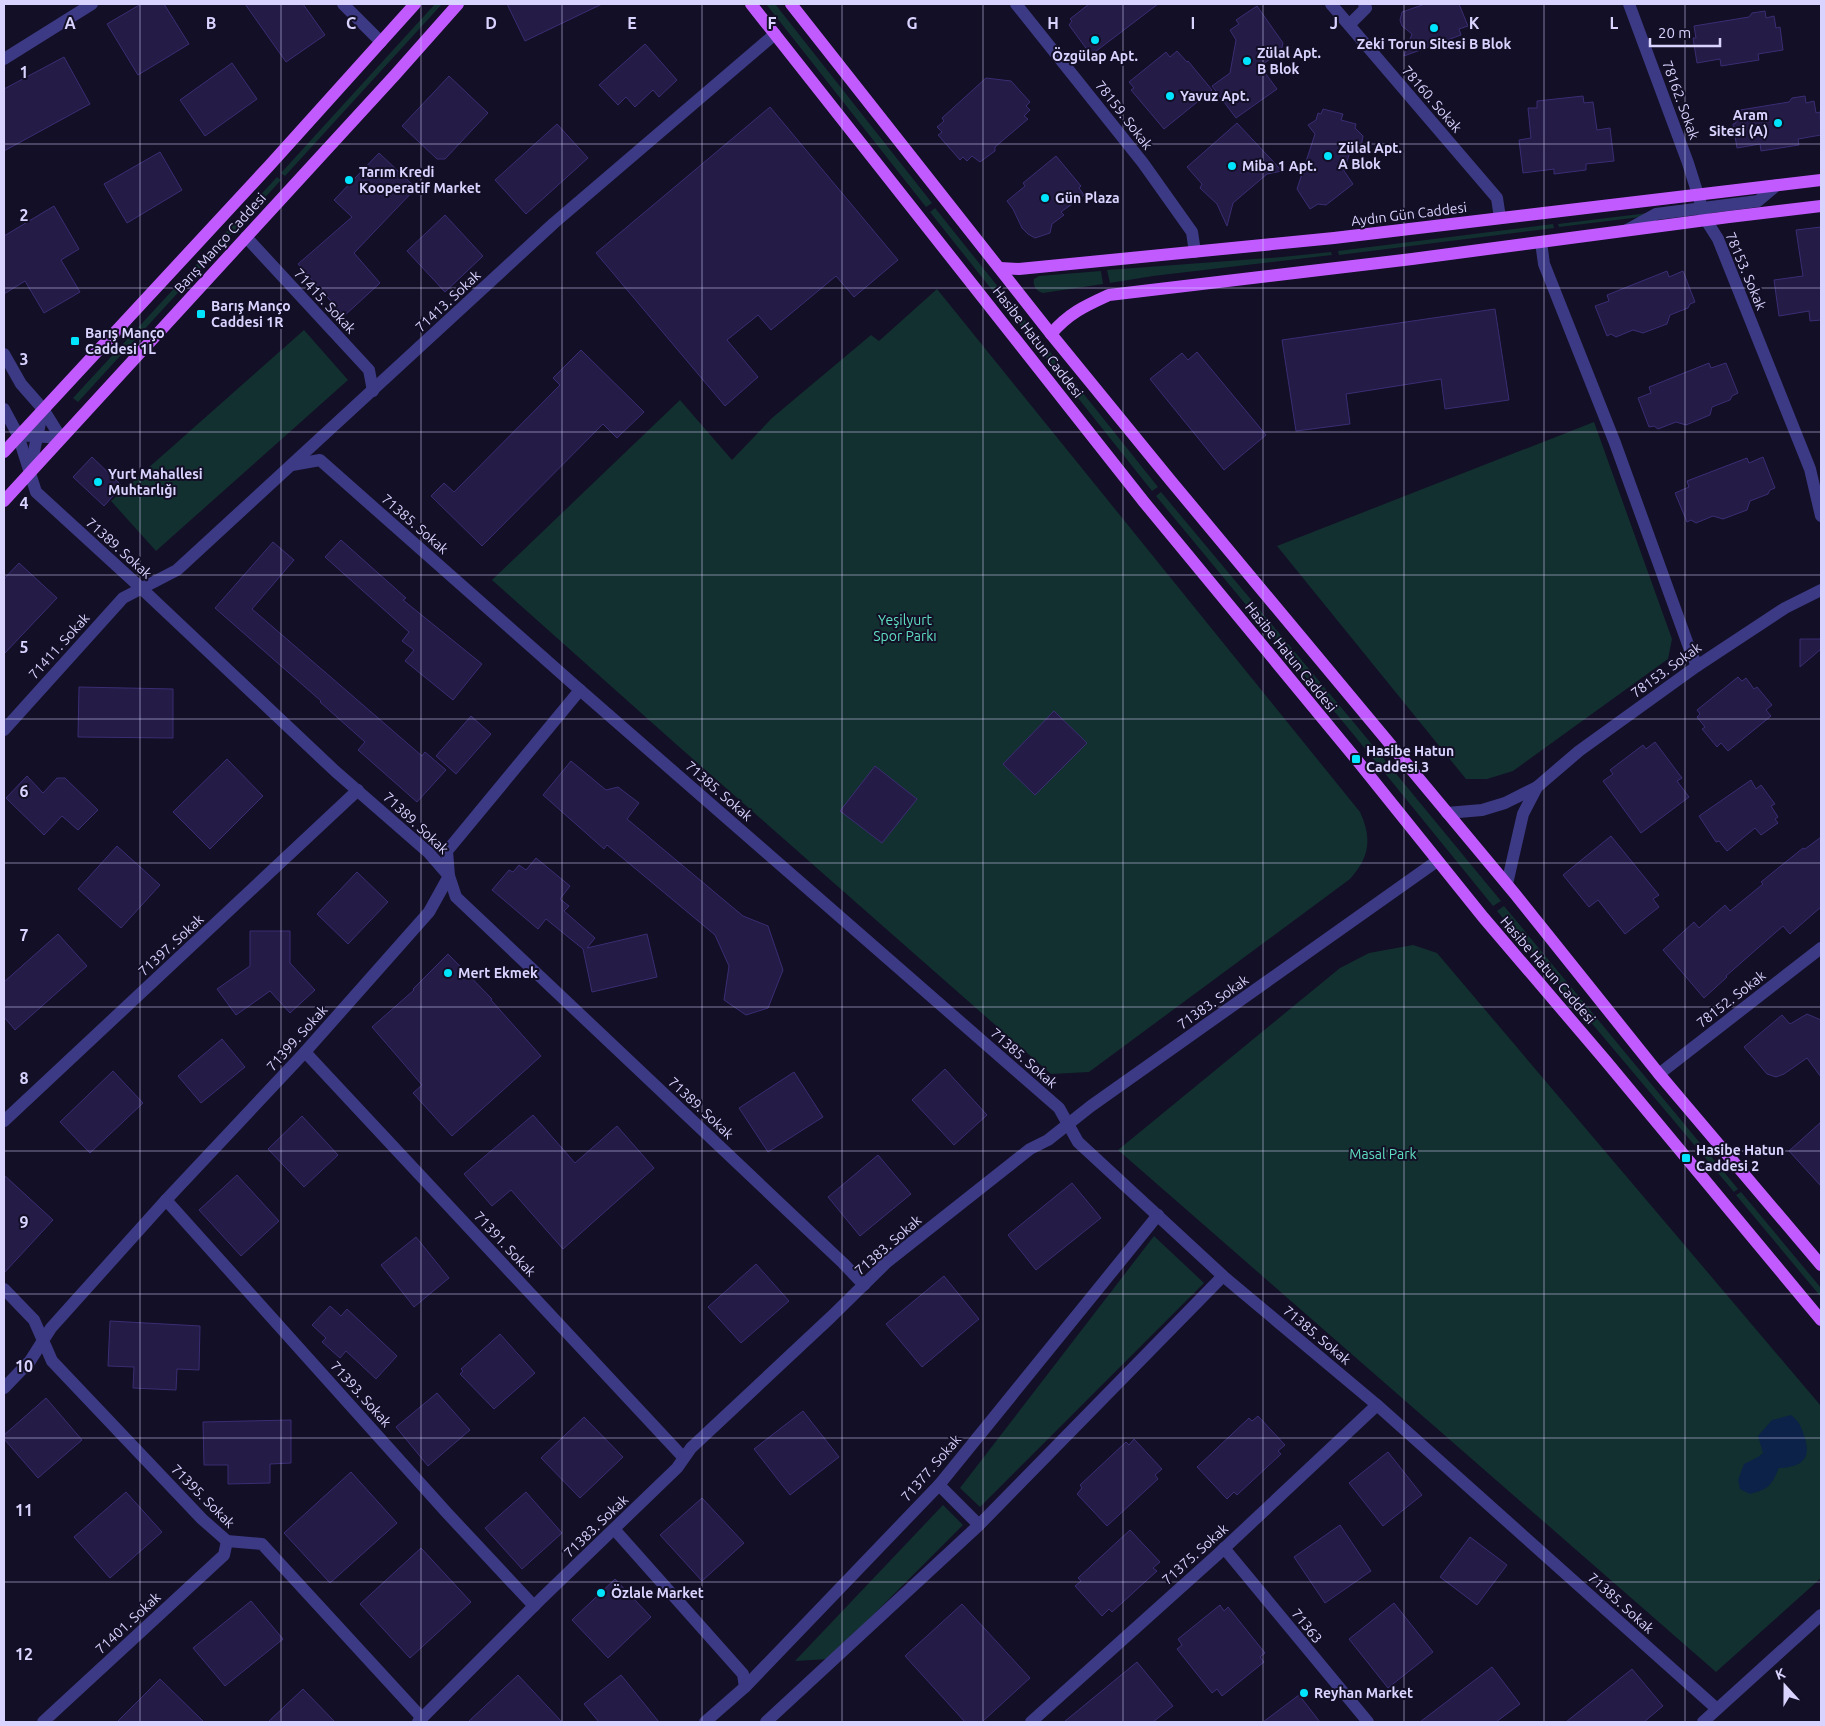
<svg xmlns="http://www.w3.org/2000/svg" width="1825" height="1726" font-family="Ubuntu,sans-serif">
<style>
.green{fill:#12302f}
.water{fill:#0c2248}
.building{fill:#241b47;stroke:#3b2d73}
.lines{fill:none;stroke-linecap:round;stroke-linejoin:round}
.minor{stroke:#3d3a85;stroke-width:12}
.major{stroke:#c25bff;stroke-width:12}
.grid{fill:none;stroke:#d9d4ff;stroke-width:1;stroke-opacity:0.55}
.poi-dot{fill:#00e5ff;stroke:#130f26;stroke-width:2}
.labels{text-anchor:middle;dominant-baseline:central;stroke-width:4;stroke-linejoin:round;paint-order:stroke}
.poi-label{font-size:14px;font-weight:bold;fill:#d9d4ff;stroke:#130f26;text-anchor:start}
.street-label{font-size:14px;fill:#d9d4ff;stroke:#130f26}
.park-label{font-size:14px;fill:#5fe0c0;stroke:#130f26}
.grid-label{font-size:16px;text-anchor:middle;font-weight:bold;fill:#d9d4ff;stroke:#130f26;stroke-width:4;stroke-linejoin:round;paint-order:stroke}
</style>
<rect width="100%" height="100%" fill="#130f26"/>
<g class="green">
<polygon points="435,4 442,4 285,176 281,173"/>
<polygon points="766,4 775,4 932,203 926,207"/>
<polygon points="277,177 281,180 78,402 73,398"/>
<polygon points="935,208 1158,487 1152,491 930,212"/>
<polygon points="1648,213 1649,216 1559,227 1558,224"/>
<polygon points="1553,224 1554,228 1339,255 1338,251"/>
<polygon points="1331,252 1332,255 1153,276 1110,283 1107,270 1282,257"/>
<path d="M1101,271L1103,284L1043,293C1037,292 1032,285 1034,279L1039,276Z"/>
<path d="M937,289L1360,812C1372,838 1370,857 1350,879L1089,1072L1051,1074L677,745L492,580L680,400L732,460L772,418L871,335L879,341Z"/>
<polygon points="304,330 348,380 156,551 111,501"/>
<polygon points="1594,422 1672,639 1668,659 1513,771 1487,779 1466,779 1277,546"/>
<polygon points="1161,492 1360,730 1501,901 1493,906 1353,734 1156,496"/>
<polygon points="1504,906 1738,1189 1734,1192 1497,911"/>
<polygon points="1413,945 1437,953 1821,1406 1821,1578 1716,1672 1118,1150 1340,968 1369,953"/>
<polygon points="1741,1192 1821,1288 1821,1297 1736,1195"/>
<polygon points="1154,1236 1204,1283 980,1507 960,1488"/>
<polygon points="943,1505 963,1525 829,1659 795,1661"/>
</g>
<path class="water" d="M1791,1415C1799,1421 1801,1426 1804,1435C1812,1458 1803,1467 1779,1468C1771,1486 1769,1489 1750,1494L1740,1489L1738,1480L1744,1464L1758,1457L1763,1453L1758,1436L1772,1420Z"/>
<g class="building">
<polygon points="141,4 164,4 189,44 138,75 107,24"/>
<polygon points="245,4 303,4 325,35 286,62"/>
<polygon points="507,4 602,4 525,41"/>
<polygon points="1089,4 1158,4 1091,55 1069,25 1072,21 1070,19"/>
<polygon points="1425,4 1459,4 1468,26 1459,29 1461,35 1404,56 1412,34 1402,26 1400,20 1402,12"/>
<polygon points="1257,6 1283,43 1281,52 1260,66 1277,89 1236,118 1212,86 1230,73 1236,40 1230,30 1239,24 1236,20"/>
<polygon points="1765,11 1766,18 1774,16 1776,28 1780,27 1783,50 1758,54 1759,60 1721,66 1720,59 1697,63 1693,38 1696,38 1694,26 1749,17 1752,13"/>
<polygon points="645,44 677,80 659,97 653,90 635,107 626,97 618,105 599,85"/>
<polygon points="1177,51 1187,62 1188,61 1212,90 1164,129 1131,90 1134,88 1129,82 1166,52 1170,57"/>
<polygon points="64,57 90,104 4,151 4,89"/>
<polygon points="232,63 257,99 205,136 180,100"/>
<polygon points="449,76 488,113 445,159 437,159 402,126"/>
<polygon points="986,78 1011,81 1030,102 1026,106 1030,110 1024,116 1028,119 995,147 995,151 980,162 972,156 967,161 963,157 960,160 938,135 942,132 937,127 944,121 942,118"/>
<polygon points="1583,96 1584,103 1593,102 1597,130 1610,128 1614,161 1586,164 1586,170 1554,174 1554,169 1523,173 1519,140 1531,138 1528,108 1537,108 1537,101"/>
<polygon points="1805,96 1806,103 1814,101 1816,113 1820,112 1821,135 1798,139 1799,145 1761,151 1760,144 1737,148 1733,124 1736,123 1734,111 1789,102 1792,98"/>
<polygon points="770,107 898,260 854,297 836,276 771,330 758,315 727,340 758,377 725,406 596,253"/>
<polygon points="1323,109 1343,114 1341,120 1356,124 1355,128 1363,136 1361,147 1349,155 1344,171 1353,184 1326,205 1318,204 1310,209 1297,189 1315,134 1308,125 1316,120 1318,113 1321,114"/>
<polygon points="1237,123 1282,171 1267,174 1233,203 1227,226 1217,204 1200,188 1202,184 1187,167"/>
<polygon points="557,124 588,158 526,214 495,180"/>
<polygon points="160,152 182,190 127,223 104,184"/>
<polygon points="379,153 416,188 354,253 380,283 344,316 298,264 352,217 334,200"/>
<polygon points="1056,156 1081,186 1079,188 1084,195 1061,212 1064,215 1052,224 1050,233 1035,238 1028,234 1022,228 1013,209 1007,201 1025,186 1023,183"/>
<polygon points="54,206 79,249 61,260 80,292 44,313 25,281 4,294 4,236"/>
<polygon points="445,215 483,256 445,292 407,251"/>
<polygon points="1821,227 1821,320 1810,321 1809,311 1779,316 1774,280 1803,276 1796,230"/>
<polygon points="1667,271 1669,277 1683,271 1695,302 1690,304 1688,308 1670,315 1667,324 1643,333 1633,330 1616,337 1611,334 1607,336 1595,306 1609,301 1607,295"/>
<polygon points="1495,309 1509,400 1445,409 1441,379 1346,394 1350,424 1296,431 1282,340"/>
<polygon points="581,350 644,412 617,438 603,424 482,546 431,496 444,483 454,492 560,385 553,378"/>
<polygon points="1197,352 1266,435 1224,470 1150,379 1182,353 1188,360"/>
<polygon points="1709,363 1711,368 1726,363 1738,393 1732,396 1730,400 1712,407 1710,415 1686,425 1676,422 1658,429 1654,426 1649,427 1638,398 1651,393 1649,387"/>
<polygon points="92,457 122,486 104,506 73,477"/>
<polygon points="1763,457 1775,488 1770,490 1768,494 1750,501 1747,510 1723,519 1713,516 1696,523 1691,520 1687,522 1675,493 1689,487 1687,481 1747,458 1749,463"/>
<polygon points="341,540 406,598 403,600 482,664 453,700 405,661 414,650 402,641 409,632 325,557"/>
<polygon points="273,542 294,560 252,609 422,756 425,752 446,770 417,802 358,750 365,742 320,702 321,701 215,608"/>
<polygon points="19,563 57,598 4,654 4,579"/>
<polygon points="1800,639 1821,639 1821,649 1800,667"/>
<polygon points="1738,677 1742,681 1746,678 1754,689 1757,687 1772,705 1766,710 1771,716 1728,751 1721,743 1717,747 1702,729 1705,727 1697,717 1700,714 1697,710"/>
<polygon points="79,687 173,689 173,738 78,737"/>
<polygon points="1054,711 1087,743 1035,795 1003,764"/>
<polygon points="471,716 491,734 456,774 436,756"/>
<polygon points="1655,742 1682,778 1677,781 1689,797 1641,833 1603,781 1613,774 1610,770 1643,745 1646,749"/>
<polygon points="227,759 263,796 210,849 173,812"/>
<polygon points="571,761 606,790 618,787 639,803 627,819 743,916 768,926 783,970 768,1008 746,1015 724,1000 729,966 715,935 607,845 604,849 543,795"/>
<polygon points="875,766 917,799 882,843 840,811"/>
<polygon points="27,776 43,793 57,778 65,778 98,810 78,830 62,816 44,835 6,798"/>
<polygon points="1751,780 1756,789 1761,785 1775,804 1771,806 1778,817 1775,819 1778,823 1761,835 1755,828 1727,851 1719,841 1716,842 1699,816"/>
<polygon points="1611,836 1659,895 1653,899 1659,907 1625,934 1598,900 1589,907 1563,875"/>
<polygon points="1821,837 1821,907 1790,934 1783,926 1726,976 1727,977 1704,998 1663,950 1694,922 1699,928 1725,905 1730,911 1763,884 1761,882 1803,848 1805,849"/>
<polygon points="117,846 160,885 121,928 78,889"/>
<polygon points="536,858 570,886 560,899 569,906 564,911 595,938 587,948 647,934 657,977 592,992 583,949 546,919 538,929 492,890 509,870 513,872 519,865 526,870"/>
<polygon points="357,872 388,902 348,944 317,914"/>
<polygon points="250,931 290,931 290,963 315,990 290,1013 270,991 236,1015 217,989 250,966"/>
<polygon points="58,934 87,966 15,1030 4,1017 4,982"/>
<polygon points="448,954 492,999 491,1000 541,1056 452,1136 413,1093 422,1085 372,1027 414,990 413,989"/>
<polygon points="1807,1014 1821,1020 1821,1077 1807,1058 1784,1074 1776,1077 1767,1074 1744,1047 1782,1015 1790,1024"/>
<polygon points="222,1039 245,1067 201,1103 178,1076"/>
<polygon points="945,1069 987,1115 954,1145 912,1100"/>
<polygon points="113,1071 143,1103 90,1153 60,1122"/>
<polygon points="794,1072 823,1117 768,1152 739,1108"/>
<polygon points="533,1115 575,1163 617,1126 654,1168 563,1249 511,1190 492,1206 464,1174"/>
<polygon points="302,1116 338,1155 304,1187 268,1149"/>
<polygon points="1821,1122 1821,1186 1789,1151"/>
<polygon points="878,1155 911,1194 860,1236 828,1197"/>
<polygon points="4,1175 53,1220 4,1273"/>
<polygon points="237,1175 279,1221 241,1256 199,1210"/>
<polygon points="1072,1183 1101,1218 1036,1270 1008,1235"/>
<polygon points="416,1237 449,1278 414,1307 381,1265"/>
<polygon points="756,1264 789,1301 741,1343 708,1307"/>
<polygon points="944,1276 979,1319 922,1367 886,1324"/>
<polygon points="330,1306 341,1316 347,1309 397,1356 376,1379 346,1351 340,1358 322,1342 326,1338 312,1325"/>
<polygon points="110,1321 200,1326 199,1370 177,1369 176,1390 133,1388 134,1367 108,1366"/>
<polygon points="500,1334 535,1373 494,1409 460,1374 463,1371 461,1369"/>
<polygon points="437,1393 470,1430 428,1466 396,1427"/>
<polygon points="46,1398 82,1440 38,1478 4,1439 4,1435"/>
<polygon points="803,1411 839,1457 790,1495 754,1449"/>
<polygon points="1258,1416 1285,1445 1278,1451 1281,1454 1237,1495 1234,1492 1227,1499 1197,1467 1249,1418 1252,1421"/>
<polygon points="584,1417 623,1457 580,1498 541,1458"/>
<polygon points="291,1420 291,1463 270,1464 270,1483 228,1484 228,1465 204,1465 203,1422"/>
<polygon points="1134,1439 1162,1469 1155,1475 1158,1479 1107,1526 1077,1494 1082,1488 1080,1485 1126,1442 1129,1445"/>
<polygon points="1388,1452 1422,1495 1383,1526 1349,1483"/>
<polygon points="351,1472 397,1523 330,1583 284,1533"/>
<polygon points="126,1492 162,1532 110,1578 74,1537"/>
<polygon points="526,1492 562,1533 522,1569 485,1528"/>
<polygon points="702,1498 744,1543 702,1581 660,1535"/>
<polygon points="1340,1525 1371,1571 1325,1603 1294,1557"/>
<polygon points="1130,1530 1160,1562 1153,1568 1157,1571 1112,1612 1109,1609 1102,1616 1075,1586 1081,1581 1078,1578"/>
<polygon points="1470,1537 1507,1565 1477,1605 1440,1577"/>
<polygon points="421,1548 471,1602 410,1658 360,1604"/>
<polygon points="615,1579 651,1617 608,1658 572,1620"/>
<polygon points="251,1601 283,1639 225,1686 193,1648"/>
<polygon points="1394,1603 1433,1652 1388,1688 1349,1639"/>
<polygon points="962,1604 1030,1678 982,1722 965,1722 905,1656"/>
<polygon points="1220,1605 1224,1611 1228,1607 1265,1653 1260,1657 1264,1662 1222,1696 1217,1689 1212,1693 1177,1649 1182,1645 1178,1639"/>
<polygon points="1137,1662 1173,1706 1153,1722 1064,1722"/>
<polygon points="1492,1667 1520,1704 1496,1722 1420,1722"/>
<polygon points="1632,1669 1663,1706 1644,1722 1566,1722"/>
<polygon points="518,1675 562,1722 468,1722"/>
<polygon points="621,1675 659,1722 599,1722 584,1704"/>
<polygon points="160,1679 204,1722 117,1722"/>
<polygon points="303,1689 335,1722 268,1722"/>
<polygon points="1299,1695 1320,1722 1263,1722"/>
</g>
<g class="lines">
<g class="minor">
<polyline points="343,4 381,42"/>
<polyline points="1016,4 1143,163 1192,232 1195,252"/>
<polyline points="1331,4 1497,198 1500,218"/>
<polyline points="1629,4 1688,163 1706,220 1718,239 1810,469 1821,516"/>
<polyline points="1349,25 1366,8 1364,4"/>
<polyline points="4,59 92,4"/>
<polyline points="1627,230 1656,214 1758,201 1777,185"/>
<polyline points="246,237 369,370 373,391"/>
<polyline points="1541,242 1544,264 1615,443 1690,650 1697,666"/>
<polyline points="4,354 21,384 43,409 61,438"/>
<polyline points="4,409 18,435 36,492 141,588 335,771 429,853 449,876 456,897 843,1263 864,1285"/>
<polyline points="18,435 61,438"/>
<polyline points="292,465 320,460 580,690 1059,1108 1078,1142 1223,1276 1377,1405 1717,1709"/>
<polyline points="30,470 43,409"/>
<polyline points="4,730 123,598 177,570 554,223 775,34"/>
<polyline points="1447,813 1482,810 1505,803 1537,787 1579,751 1697,666 1785,608 1821,590"/>
<polyline points="1507,884 1523,814 1537,787"/>
<polyline points="305,1052 683,1457"/>
<polyline points="1659,1074 1821,948"/>
<polyline points="4,1121 358,790"/>
<polyline points="166,1200 447,1513 534,1606"/>
<polyline points="4,1289 34,1320 52,1361 202,1519 227,1541 262,1544 422,1718"/>
<polyline points="4,1388 30,1361 51,1328 166,1200 305,1052 429,912 449,876 447,851 580,690"/>
<polyline points="939,1485 979,1525"/>
<polyline points="614,1529 743,1674 745,1687"/>
<polyline points="1224,1548 1368,1722"/>
<polyline points="43,1722 224,1555 227,1541"/>
<polyline points="418,1722 542,1598 677,1468 691,1448 831,1317 887,1262 1030,1149 1048,1140 1091,1106 1437,861"/>
<polyline points="705,1722 745,1687 939,1485 1158,1215"/>
<polyline points="766,1722 979,1525 1223,1276"/>
<polyline points="1031,1722 1217,1555 1377,1405"/>
<polyline points="1703,1722 1821,1615"/>
</g>
<g class="major">
<polyline points="751,4 1144,502 1356,759 1483,917 1605,1060 1821,1320"/>
<polyline points="791,4 1051,334 1171,481 1515,894 1659,1074 1821,1265"/>
<polyline points="1000,268 1019,269 1334,238 1821,180"/>
<path d="M1051,334C1069,313 1085,306 1109,295L1412,259L1729,217L1821,206"/>
<polyline points="4,452 269,166 415,4"/>
<polyline points="4,501 395,75 458,4"/>
</g>
</g>
<path class="grid" d="M140,4V1722M281,4V1722M421,4V1722M562,4V1722M702,4V1722M842,4V1722M983,4V1722M1123,4V1722M1263,4V1722M1404,4V1722M1544,4V1722M1685,4V1722M4,144H1821M4,288H1821M4,432H1821M4,575H1821M4,719H1821M4,863H1821M4,1007H1821M4,1151H1821M4,1294H1821M4,1438H1821M4,1582H1821"/>
<g class="poi-dot">
<circle cx="1434" cy="28" r="5"/>
<circle cx="1095" cy="40" r="5"/>
<circle cx="1247" cy="61" r="5"/>
<circle cx="1170" cy="96" r="5"/>
<circle cx="1778" cy="123" r="5"/>
<circle cx="1328" cy="156" r="5"/>
<circle cx="1232" cy="166" r="5"/>
<circle cx="349" cy="180" r="5"/>
<circle cx="1045" cy="198" r="5"/>
<rect x="196" y="309" width="10" height="10" rx="2.5"/>
<rect x="70" y="336" width="10" height="10" rx="2.5"/>
<circle cx="98" cy="482" r="5"/>
<rect x="1351" y="754" width="10" height="10" rx="2.5"/>
<circle cx="448" cy="973" r="5"/>
<rect x="1681" y="1153" width="10" height="10" rx="2.5"/>
<circle cx="601" cy="1593" r="5"/>
<circle cx="1304" cy="1693" r="5"/>
</g>
<g class="labels">
<g class="poi-label">
<text x="1434" y="44" text-anchor="middle">Zeki Torun Sitesi B Blok</text>
<text x="1257" y="53">Zülal Apt.<tspan x="1257" dy="16">B Blok</tspan></text>
<text x="1095" y="56" text-anchor="middle">Özgülap Apt.</text>
<text x="1180" y="96">Yavuz Apt.</text>
<text x="1768" y="115" text-anchor="end">Aram<tspan x="1768" dy="16">Sitesi (A)</tspan></text>
<text x="1338" y="148">Zülal Apt.<tspan x="1338" dy="16">A Blok</tspan></text>
<text x="1242" y="166">Miba 1 Apt.</text>
<text x="359" y="172">Tarım Kredi<tspan x="359" dy="16">Kooperatif Market</tspan></text>
<text x="1055" y="198">Gün Plaza</text>
<text x="211" y="306">Barış Manço<tspan x="211" dy="16">Caddesi 1R</tspan></text>
<text x="85" y="333">Barış Manço<tspan x="85" dy="16">Caddesi 1L</tspan></text>
<text x="108" y="474">Yurt Mahallesi<tspan x="108" dy="16">Muhtarlığı</tspan></text>
<text x="1366" y="751">Hasibe Hatun<tspan x="1366" dy="16">Caddesi 3</tspan></text>
<text x="458" y="973">Mert Ekmek</text>
<text x="1696" y="1150">Hasibe Hatun<tspan x="1696" dy="16">Caddesi 2</tspan></text>
<text x="611" y="1593">Özlale Market</text>
<text x="1314" y="1693">Reyhan Market</text>
</g>
<g class="street-label">
<text transform="translate(1432 99) rotate(49)">78160. Sokak</text>
<text transform="translate(1681 100) rotate(70)">78162. Sokak</text>
<text transform="translate(1124 115) rotate(52)">78159. Sokak</text>
<text transform="translate(1409 214) rotate(-7)">Aydın Gün Caddesi</text>
<text transform="translate(220 243) rotate(-48)">Barış Manço Caddesi</text>
<text transform="translate(1746 271) rotate(67)">78153. Sokak</text>
<text transform="translate(325 301) rotate(47)">71415. Sokak</text>
<text transform="translate(448 301) rotate(-43)">71413. Sokak</text>
<text transform="translate(1038 342) rotate(52)">Hasibe Hatun Caddesi</text>
<text transform="translate(415 524) rotate(41)">71385. Sokak</text>
<text transform="translate(119 548) rotate(42)">71389. Sokak</text>
<text transform="translate(59 646) rotate(-48)">71411. Sokak</text>
<text transform="translate(1291 657) rotate(51)">Hasibe Hatun Caddesi</text>
<text transform="translate(1666 670) rotate(-36)">78153. Sokak</text>
<text transform="translate(719 791) rotate(41)">71385. Sokak</text>
<text transform="translate(416 823) rotate(43)">71389. Sokak</text>
<text transform="translate(171 945) rotate(-43)">71397. Sokak</text>
<text transform="translate(1548 970) rotate(49)">Hasibe Hatun Caddesi</text>
<text transform="translate(1731 999) rotate(-38)">78152. Sokak</text>
<text transform="translate(1213 1002) rotate(-35)">71383. Sokak</text>
<text transform="translate(297 1038) rotate(-48)">71399. Sokak</text>
<text transform="translate(1024 1058) rotate(41)">71385. Sokak</text>
<text transform="translate(701 1108) rotate(43)">71389. Sokak</text>
<text transform="translate(505 1244) rotate(47)">71391. Sokak</text>
<text transform="translate(888 1245) rotate(-41)">71383. Sokak</text>
<text transform="translate(1317 1335) rotate(40)">71385. Sokak</text>
<text transform="translate(361 1394) rotate(48)">71393. Sokak</text>
<text transform="translate(931 1468) rotate(-49)">71377. Sokak</text>
<text transform="translate(203 1496) rotate(45)">71395. Sokak</text>
<text transform="translate(596 1526) rotate(-44)">71383. Sokak</text>
<text transform="translate(1195 1554) rotate(-42)">71375. Sokak</text>
<text transform="translate(1621 1603) rotate(42)">71385. Sokak</text>
<text transform="translate(128 1623) rotate(-43)">71401. Sokak</text>
<text transform="translate(1307 1626) rotate(51)">71363</text>
</g>
<g class="park-label">
<text x="905" y="620">Yeşilyurt<tspan x="905" dy="16">Spor Parkı</tspan></text>
<text x="1383" y="1154">Masal Park</text>
</g>
</g>
<g class="grid-label">
<text x="70" y="29">A</text>
<text x="211" y="29">B</text>
<text x="351" y="29">C</text>
<text x="491" y="29">D</text>
<text x="632" y="29">E</text>
<text x="772" y="29">F</text>
<text x="912" y="29">G</text>
<text x="1053" y="29">H</text>
<text x="1193" y="29">I</text>
<text x="1334" y="29">J</text>
<text x="1474" y="29">K</text>
<text x="1614" y="29">L</text>
<text x="24" y="78">1</text>
<text x="24" y="221">2</text>
<text x="24" y="365">3</text>
<text x="24" y="509">4</text>
<text x="24" y="653">5</text>
<text x="24" y="797">6</text>
<text x="24" y="941">7</text>
<text x="24" y="1084">8</text>
<text x="24" y="1228">9</text>
<text x="24" y="1372">10</text>
<text x="24" y="1516">11</text>
<text x="24" y="1660">12</text>
</g>
<rect width="1825" height="1726" fill="none" stroke="#d9d4ff" stroke-width="10"/>
<g transform="translate(1785 1686) rotate(339)" stroke="#130f26" stroke-width="4" paint-order="stroke">
<path d="M0-4L9 19L0 12L-9 19Z" fill="#d9d4ff"/>
<text y="-8" font-size="14" font-weight="bold" text-anchor="middle" fill="#d9d4ff">K</text>
</g>
<path d="M1650 38v8h70v-8" fill="none" stroke="#d9d4ff" stroke-width="2.5"/>
<text x="1658" y="38" font-size="15" fill="#d9d4ff" stroke="#130f26" stroke-width="4" paint-order="stroke">20 m</text>
</svg>
